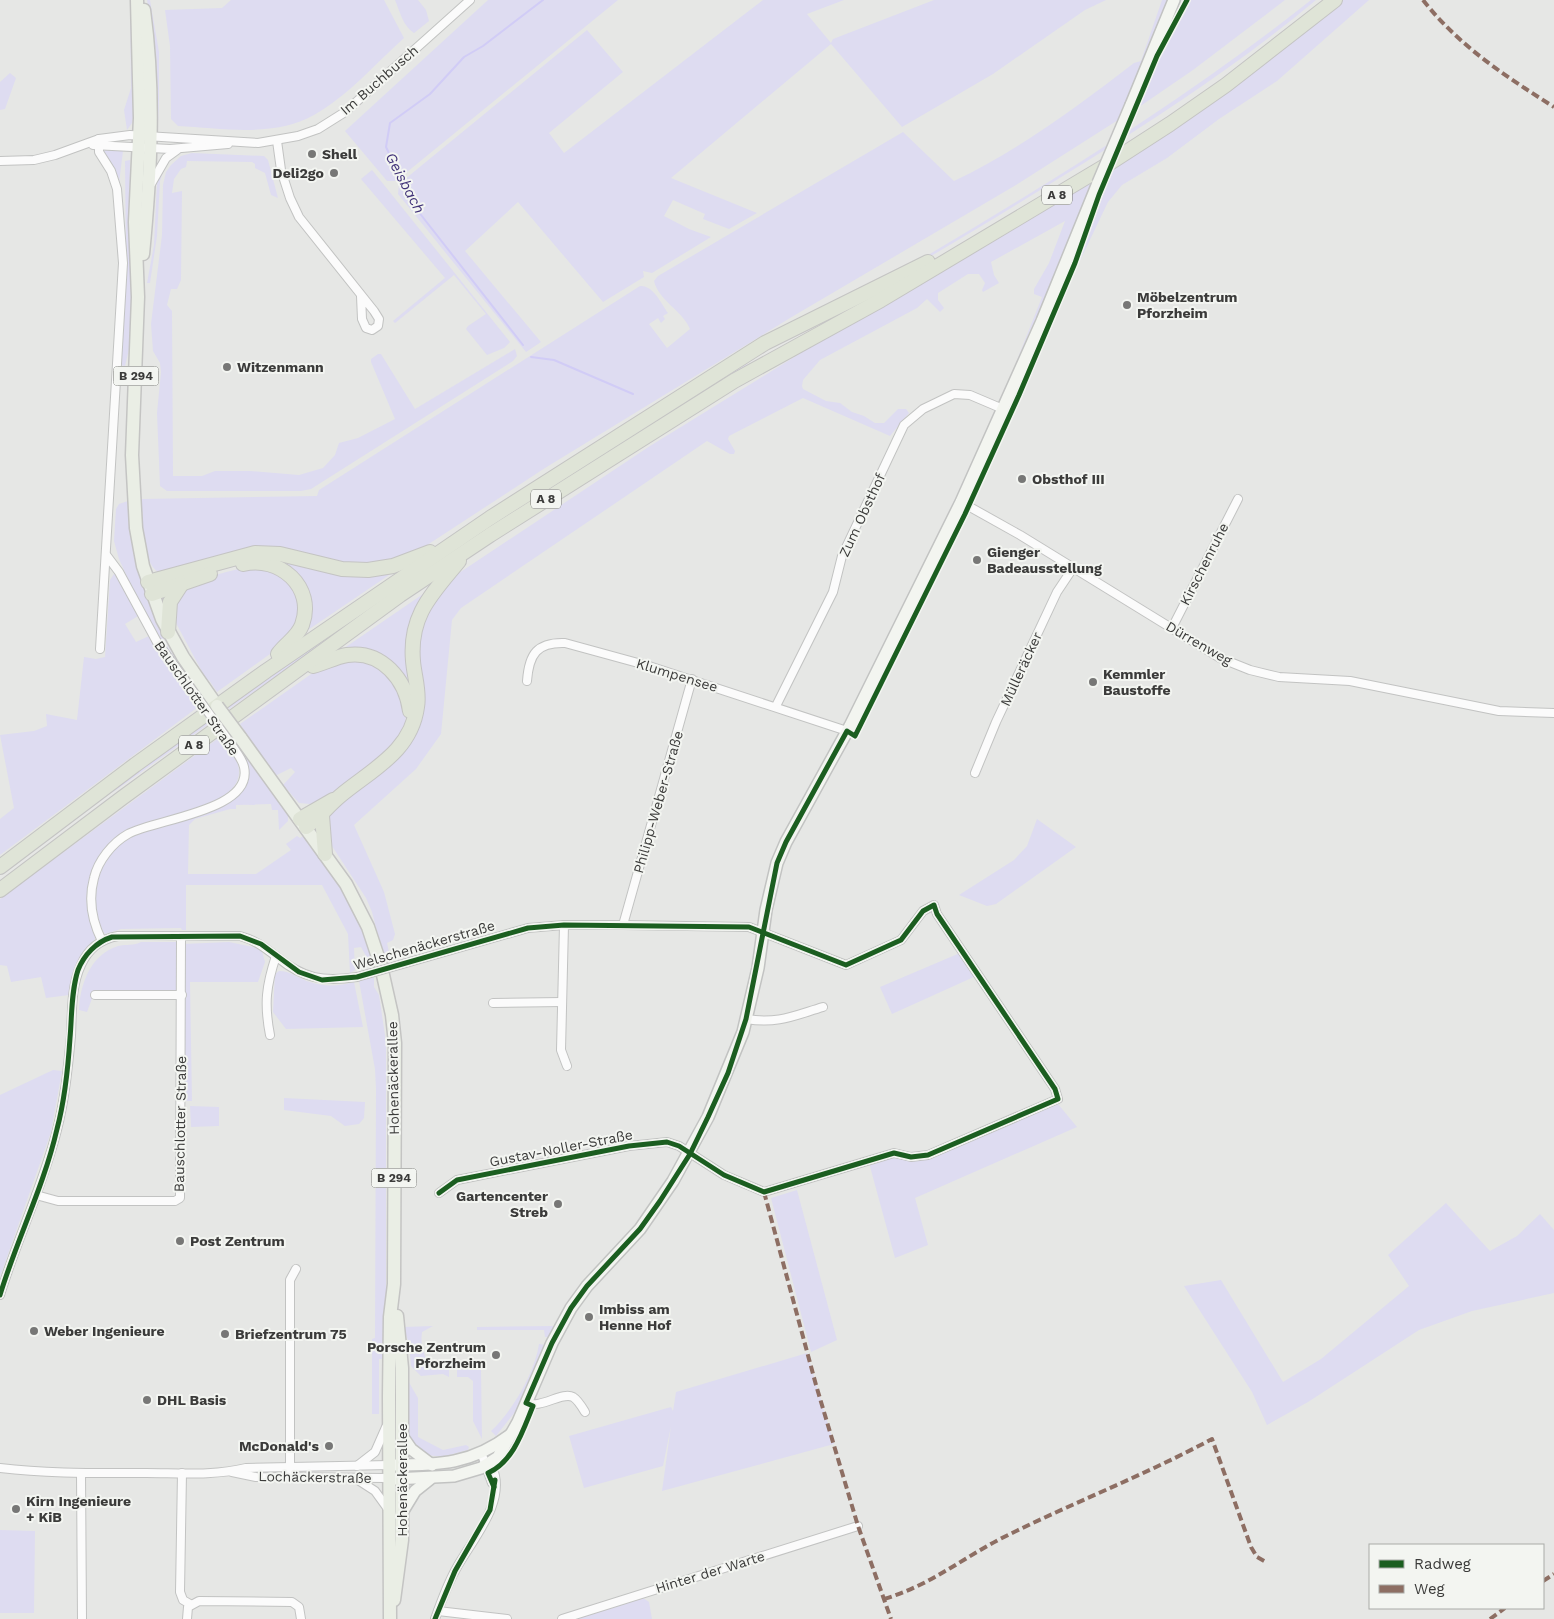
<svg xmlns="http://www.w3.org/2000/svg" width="1554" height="1619" font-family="'Work Sans',sans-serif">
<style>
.green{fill:#dedcf1}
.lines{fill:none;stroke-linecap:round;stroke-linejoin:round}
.stream{stroke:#d1ccf6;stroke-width:2}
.street-casing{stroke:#c2c3c2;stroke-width:10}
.secondary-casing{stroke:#c2c3c2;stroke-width:14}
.primary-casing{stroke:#c4c4c3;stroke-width:15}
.highway-casing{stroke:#c4c4c3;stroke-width:16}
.street{stroke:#fbfbfb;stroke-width:8}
.secondary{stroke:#f3f5f0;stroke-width:11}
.primary{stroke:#eaeee5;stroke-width:12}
.highway{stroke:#dfe4d7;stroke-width:14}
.street-bridge-casing{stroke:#c2c3c2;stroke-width:10;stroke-linecap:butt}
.secondary-bridge-casing{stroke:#c2c3c2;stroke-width:14;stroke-linecap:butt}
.primary-bridge-casing{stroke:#c4c4c3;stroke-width:15;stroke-linecap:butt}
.street-bridge{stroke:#fbfbfb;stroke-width:8}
.secondary-bridge{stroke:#f3f5f0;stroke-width:11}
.primary-bridge{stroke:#eaeee5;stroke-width:12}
.quiet{stroke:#8d6e63;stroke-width:4;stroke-dasharray:8 4;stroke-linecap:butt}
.cycleway-casing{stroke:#f3f5f1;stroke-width:8}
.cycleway{stroke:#1b5e20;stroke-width:5}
.poi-dot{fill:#777776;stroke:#f3f5f1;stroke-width:2}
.labels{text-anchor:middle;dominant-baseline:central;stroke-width:4;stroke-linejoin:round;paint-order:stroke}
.shield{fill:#f3f5f1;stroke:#727371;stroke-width:1}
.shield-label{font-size:12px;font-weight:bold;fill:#3b3b3a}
.street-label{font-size:14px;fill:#3b3b3a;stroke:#f3f5f1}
.poi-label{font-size:14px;font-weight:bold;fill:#3b3b3a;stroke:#f3f5f1;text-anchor:start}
.water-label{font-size:15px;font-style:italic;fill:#423479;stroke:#f3f5f1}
</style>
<rect width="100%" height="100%" fill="#e6e7e5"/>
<g class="green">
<polygon points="130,0 135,0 134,112 132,123 127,130 124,110 131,88"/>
<polygon points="147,0 150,0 159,52 159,123 156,52"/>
<path d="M231,0H384L404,38C375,64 348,96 314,115C274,138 221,128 178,126L171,119L170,46L165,10L222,8Z"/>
<path d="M395,0H418L426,10L429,21L414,33C403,26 400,12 395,0Z"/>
<polygon points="488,0 618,0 396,181 387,181 345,131"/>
<polygon points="763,0 844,0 807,14 831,43 833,39 934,0 1106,0 1085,10 993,74 902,127 831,44 671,178 757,213 729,229 703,219 705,214 673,200 664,216 689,229 711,237 652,273 643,271 644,277 603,302 518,202 465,251 541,342 526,352 398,194 399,184 587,30 623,72 549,133 564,153"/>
<path d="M1162,0H1171L1118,120L1016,185L790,318L545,468L415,553L364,567L295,553L160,573C140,564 144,514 141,499L317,496L319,490L640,286C653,285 661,303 668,313L663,316L665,319L661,323L658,318L649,324L667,348L690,329C682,310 659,301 654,281L658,276L903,132L954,181C1019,150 1077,107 1134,63L1141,61Z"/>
<polygon points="1189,0 1285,0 1193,70 1139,107 1158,57"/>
<path d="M1311,0H1316C1243,61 1164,113 1084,163C1029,197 975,231 919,263L918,261C1054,180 1187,99 1311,0Z"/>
<polygon points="1341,0 1369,0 1277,81 1219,119 1167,158 1122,185 1108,202 1076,269 1113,165"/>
<polygon points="10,73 16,78 5,109 0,110 0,82"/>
<polygon points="106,149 123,151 119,183 103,153"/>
<polygon points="192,153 264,156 268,160 278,198 271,195 265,173 255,168 255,164 252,162 187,161 186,167 181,169 174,179 172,193 182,191 181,280 177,289 171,289 167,305 172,311 173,476 202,476 215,471 250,471 299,475 323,468 335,455 339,443 358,438 395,419 371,362 371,359 378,354 381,354 415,409 515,349 517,356 513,361 311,489 301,491 167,491 160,486 157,413 161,372 160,363 153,351 151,324 162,235 163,185 166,172 171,165 181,156"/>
<polygon points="130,160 129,228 133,304 131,306 130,345 125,366 120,365 126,262 125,161"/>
<polygon points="165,166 160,181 157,236 150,283 147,283 154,245 157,181 160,173"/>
<polygon points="372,170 510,342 504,348 487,355 466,329 468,326 486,314 454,275 395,323 393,321 445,278 361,179"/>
<polygon points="1094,177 1037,319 1032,326 1015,365 1042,297 1034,294 1034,289 1049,263 1065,221 991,262 994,275 999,283 983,292 982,290 985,283 979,274 968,274 938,293 938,300 944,308 940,312 927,299 917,308 820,360 803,380 802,386 803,389 826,401 840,403 852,412 864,416 875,423 884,423 898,409 906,409 909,413 890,436 803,398 729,436 728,439 735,451 734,454 730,454 707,441 461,608 452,620 441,734 416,769 354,825 384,892 395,934 393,940 387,943 391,961 385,962 372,912 366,898 328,840 327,819 333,809 403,752 417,668 421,618 456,575 650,446 825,338"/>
<path d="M747,364L748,366L399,590L229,709L228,707C397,587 569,469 747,364Z"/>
<path d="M128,501C129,551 145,602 168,647C176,662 196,678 200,694L166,651L138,601L119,559L114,541L116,509L119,504Z"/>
<polygon points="257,557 395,571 302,634 307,598"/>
<path d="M262,566L294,585L301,615L284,644L217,692L209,680L207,681L177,625L174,616L178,593C202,577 233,568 262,566Z"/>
<polygon points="114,574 117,575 138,616 125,624 136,642 149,636 198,707 0,855 0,819 14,808 0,735 34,731 47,726 46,714 77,720 84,657 96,659 105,657 110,580"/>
<polygon points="426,592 420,605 415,697 403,678 340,651"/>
<polygon points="365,659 389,671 407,708 404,728 400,738 370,768 317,802 310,804 299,803 283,785 295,772 291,768 275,776 240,724 324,665"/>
<polygon points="208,721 210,723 112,793 124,782"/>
<path d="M220,737C227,747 235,754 238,765C249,806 164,814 139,826C124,833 111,848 99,857C89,874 84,893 88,913C89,920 98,935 94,942C92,945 86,949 84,953C73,964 70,980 69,995L46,998L41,977L11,982L7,966L0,965V899Z"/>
<path d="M243,753L288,814V821L279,830L278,810H272L271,804L236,805V809H230L195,819L189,825L188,874H256L291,850L286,844L297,836L300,838L303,836L337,881L355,911L377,964L371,965L361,947L354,948L355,970L350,973L348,934L322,885H186V930H182L181,928L121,929L105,934C95,919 94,904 97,887C110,801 241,835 247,772C248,765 245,759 243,753Z"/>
<polygon points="1037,819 1076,847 996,904 987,906 959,895 1014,860 1027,846"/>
<path d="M141,942H177L178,992L94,993L87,1012L79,1010C80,985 90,955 118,946C126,944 134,946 141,942Z"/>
<polygon points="229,942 253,947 262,951 265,962 258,982 190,982 192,1101 183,1101 183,944"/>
<polygon points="960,953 976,976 892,1014 880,987"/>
<path d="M279,971C291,971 299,979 310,982C324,987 340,986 354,982L363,1027L286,1029L273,1012L275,974Z"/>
<polygon points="374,976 374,987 379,995 386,1042 386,1316 384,1359 379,1359 379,1414 372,1414 372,1339 375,1338 376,1089 375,1069 359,981"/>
<polygon points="53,1070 62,1071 51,1132 0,1277 0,1095"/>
<polygon points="284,1098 365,1102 364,1118 359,1124 345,1126 331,1116 284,1110"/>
<polygon points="1058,1104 1077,1127 915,1198 928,1245 895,1258 869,1163 886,1158 910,1159 1048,1105"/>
<polygon points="190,1106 219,1107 219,1126 191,1127"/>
<polygon points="797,1190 837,1340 811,1352 771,1198"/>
<polygon points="1446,1203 1490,1251 1517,1236 1540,1214 1554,1230 1554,1293 1472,1311 1419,1330 1308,1402 1267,1425 1252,1392 1184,1286 1221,1280 1283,1382 1321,1359 1409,1286 1388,1255"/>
<path d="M433,1326L422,1332C420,1347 424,1359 435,1369H449V1377L443,1374L421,1376L411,1366L409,1343L403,1327Z"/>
<polygon points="554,1326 549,1337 545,1337 544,1330 477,1330 477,1327"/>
<path d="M539,1344L545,1345L519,1407L496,1436L491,1431C512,1412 535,1372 539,1344Z"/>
<polygon points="807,1353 834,1444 662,1491 671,1426 663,1466 584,1488 569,1436 671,1407 673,1411 676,1392"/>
<polygon points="457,1369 481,1369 482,1439 473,1421 473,1381 468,1377 457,1377"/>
<path d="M407,1379L418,1398V1437L443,1450L466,1445L469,1447L468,1450C458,1452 447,1457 437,1456C397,1455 406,1405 407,1379Z"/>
<polygon points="0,1530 35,1531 34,1613 0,1613"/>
<polygon points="643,1598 649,1602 652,1619 569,1619"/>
</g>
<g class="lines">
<g class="stream">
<polyline points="523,345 414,206 386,147 390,123 430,94 464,57 483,46 543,0"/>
<polyline points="531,357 554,360 633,394"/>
</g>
<g class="street-casing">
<g id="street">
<polyline points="99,139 99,152 111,171 117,189 123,263 100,649"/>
<polyline points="277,141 281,170 290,198 299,217 374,311 379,319 378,326 372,330 366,328 362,319 361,296"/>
<polyline points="93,145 170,149 228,144"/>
<polyline points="0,161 34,160 55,155 99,139 130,135 258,143 298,136 318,129 345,112 470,0"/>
<polyline points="151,184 166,158 177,150"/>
<polyline points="961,502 1020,535 1220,658 1250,670 1279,677 1350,681 1499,711 1554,713"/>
<polyline points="107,556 119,572 157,642 195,694"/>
<polyline points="1172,628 1238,499"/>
<path d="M527,681C529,654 537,642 565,643L649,666L847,731"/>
<polyline points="776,706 833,592 842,556 904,425 923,409 954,394 970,395 1003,409"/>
<polyline points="975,773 996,722 1057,592 1073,568"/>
<polyline points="564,925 561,1050 567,1066"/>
<polyline points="623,925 692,679"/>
<path d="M102,941C92,921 88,900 94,878C98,861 112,843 128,834C155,819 254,811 244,767C242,758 235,751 231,744"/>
<polyline points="406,963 528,928 564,925 623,925 749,927 846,965 901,940 923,911 934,905 937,914 1055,1089 1058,1099 928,1155 911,1157 894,1153 764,1192 724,1175 679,1146 667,1142 629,1146 457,1180 439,1193"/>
<polyline points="95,995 182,995"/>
<polyline points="493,1003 562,1002"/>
<path d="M746,1019C778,1024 793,1016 823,1007"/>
<path d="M270,1035C264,1004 266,986 276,956"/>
<polyline points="36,1195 58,1201 175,1201 180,1198 181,936"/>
<path d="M0,1295C17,1239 43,1186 57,1130C65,1099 68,1067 71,1036C72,1013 71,986 81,965C88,949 101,939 118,936H240C255,940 264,947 277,957C304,979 323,982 357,977"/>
<path d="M526,1403C542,1409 562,1391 573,1397C578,1400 582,1407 585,1412"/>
<polyline points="481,1452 492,1483"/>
<polyline points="357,1466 375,1452 386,1427"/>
<path d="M0,1468C48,1474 98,1473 146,1473C179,1473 214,1476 246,1468L389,1465"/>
<polyline points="232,1472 256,1477 388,1478"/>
<polyline points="81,1473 82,1619"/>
<polyline points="182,1473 180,1592 183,1600 190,1604"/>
<polyline points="290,1476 290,1280 296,1269"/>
<polyline points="358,1480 375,1491 388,1509"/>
<polyline points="438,1611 507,1619"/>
<polyline points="187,1619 188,1607 199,1601 292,1602 299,1607 301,1619"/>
<path d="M435,1619C441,1602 447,1585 456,1569C471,1541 508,1501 492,1467L487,1465"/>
<polyline points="562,1619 858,1526"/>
</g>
</g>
<g class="secondary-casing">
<g id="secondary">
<polyline points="1131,105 1174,0"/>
<polyline points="402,1436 411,1449 432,1465"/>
<path d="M394,1465C439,1465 472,1464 510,1435"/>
<polyline points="394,1479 454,1476 481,1468 498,1457 518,1422 552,1343 571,1308 587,1286 640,1229 673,1181 708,1117 743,1032 758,968 766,910 777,863 786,842 850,726 961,502 1042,321 1098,183"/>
<polyline points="401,1514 415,1491 430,1479"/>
</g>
</g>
<g class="primary-casing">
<g id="primary">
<polyline points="137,0 140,118 135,222 138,297 132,455 136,528 143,566 162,619 183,657 217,706"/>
<path d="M143,254C151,173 155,91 144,10"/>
<polyline points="240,737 346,884 368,927 381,966 392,1015 395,1043 394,1284 390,1317 389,1396 390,1619"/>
<polyline points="394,1600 402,1540 402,1368 397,1316"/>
</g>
</g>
<g class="highway-casing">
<g id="highway">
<path d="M243,564C279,555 316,587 302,625C297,638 286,643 278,654"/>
<polyline points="148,582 255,553 280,554 342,569 368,570 393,566 430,552"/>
<polyline points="152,594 210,574"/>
<polyline points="168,632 170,602 181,585"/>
<path d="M313,666C325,663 335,657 347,655C382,650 406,680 410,711"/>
<polyline points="322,816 325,854"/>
<polyline points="300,819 333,800"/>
<path d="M306,827C320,817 327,807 340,796C371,770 411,752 417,707C420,692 414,675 413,661C409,615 432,594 459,561"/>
<polyline points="0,867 135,765 266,671 490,518 765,343 928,262"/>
<polyline points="0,890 122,798 400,595 490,535 734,381 881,300 1105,166 1170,124 1226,85 1335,0"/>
</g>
</g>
<use href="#street" class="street"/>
<use href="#secondary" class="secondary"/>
<use href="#primary" class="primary"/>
<use href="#highway" class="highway"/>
<g class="street-bridge-casing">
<g id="street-bridge">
<polyline points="195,694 231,744"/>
<polyline points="357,977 406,963"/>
</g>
</g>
<g class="secondary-bridge-casing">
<polyline id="secondary-bridge" points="1098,183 1131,105"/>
</g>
<g class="primary-bridge-casing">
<polyline id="primary-bridge" points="217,706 240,737"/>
</g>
<use href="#street-bridge" class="street-bridge"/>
<use href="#secondary-bridge" class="secondary-bridge"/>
<use href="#primary-bridge" class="primary-bridge"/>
<g class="quiet">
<path d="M1423,0C1459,46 1505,76 1554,107"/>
<polyline points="764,1192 816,1385 858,1526 891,1619"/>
<polyline points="1543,1581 1554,1574"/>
<path d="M884,1599C931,1585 961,1559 1002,1538C1072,1503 1143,1476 1212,1439L1251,1547L1257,1557L1266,1562"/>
<polyline points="1490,1619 1505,1608"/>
</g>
<g class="cycleway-casing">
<g id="cycleway">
<path d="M0,1295C17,1239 44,1186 57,1129C65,1099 68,1069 70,1038C72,1016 71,992 78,970C84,955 96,942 112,937L240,936L261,944L299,972L322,980L357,977L528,928L564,925L749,927L846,965L901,940L923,911L934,905L937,914L1055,1089L1058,1099L928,1155L911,1157L894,1153L764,1192L724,1175L679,1146L667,1142L629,1146L457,1180L439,1193"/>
<path d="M494,1487L488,1473C514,1461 523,1430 533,1406L526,1403L552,1343L571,1308L587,1286L640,1229L660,1201L690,1154L708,1117L728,1073L746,1019L777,863L786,842L847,731L855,736L965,514L1019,395L1075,263L1099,195L1157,56L1187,0"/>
<polyline points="435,1619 455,1571 490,1510 495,1480"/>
</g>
</g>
<use href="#cycleway" class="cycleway"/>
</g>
<g class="poi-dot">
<circle cx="312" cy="154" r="5"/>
<circle cx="334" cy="173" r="5"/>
<circle cx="1127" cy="305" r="5"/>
<circle cx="227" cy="367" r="5"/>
<circle cx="1022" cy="479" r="5"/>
<circle cx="977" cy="560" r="5"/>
<circle cx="1093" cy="682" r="5"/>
<circle cx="558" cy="1204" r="5"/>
<circle cx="180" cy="1241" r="5"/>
<circle cx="589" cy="1317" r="5"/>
<circle cx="34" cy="1331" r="5"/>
<circle cx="225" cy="1334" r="5"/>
<circle cx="496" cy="1355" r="5"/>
<circle cx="147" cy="1400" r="5"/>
<circle cx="329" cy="1446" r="5"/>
<circle cx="16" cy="1509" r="5"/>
</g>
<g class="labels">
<g class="shield">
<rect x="1042" y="185.5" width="30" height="19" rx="4"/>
<rect x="113.5" y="366.5" width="45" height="19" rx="4"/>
<rect x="531" y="489.5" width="30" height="19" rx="4"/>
<rect x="179" y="735.5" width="30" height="19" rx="4"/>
<rect x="371.5" y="1168.5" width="45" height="19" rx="4"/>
</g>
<g class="shield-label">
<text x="1057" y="195">A 8</text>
<text x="136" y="376">B 294</text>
<text x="546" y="499">A 8</text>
<text x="194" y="745">A 8</text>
<text x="394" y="1178">B 294</text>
</g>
<g class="street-label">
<text transform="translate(379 80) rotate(-41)">Im Buchbusch</text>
<text transform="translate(862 515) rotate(-65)">Zum Obsthof</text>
<text transform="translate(1204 564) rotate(-63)">Kirschenruhe</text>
<text transform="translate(1199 643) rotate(30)">Dürrenweg</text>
<text transform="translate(1021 669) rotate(-65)">Mülleräcker</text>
<text transform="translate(677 675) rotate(17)">Klumpensee</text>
<text transform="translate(197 698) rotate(55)">Bauschlotter Straße</text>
<text transform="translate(658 802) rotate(-74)">Philipp-Weber-Straße</text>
<text transform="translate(424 945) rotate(-16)">Welschenäckerstraße</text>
<text transform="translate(393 1078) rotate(-91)">Hohenäckerallee</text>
<text transform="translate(180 1124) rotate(-89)">Bauschlotter Straße</text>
<text transform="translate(561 1148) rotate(-11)">Gustav-Noller-Straße</text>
<text transform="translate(315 1477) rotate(1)">Lochäckerstraße</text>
<text transform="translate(402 1480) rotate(-90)">Hohenäckerallee</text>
<text transform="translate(710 1572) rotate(-17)">Hinter der Warte</text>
</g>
<g class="poi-label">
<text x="322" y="154">Shell</text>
<text x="324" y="173" text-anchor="end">Deli2go</text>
<text x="1137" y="297">Möbelzentrum<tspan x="1137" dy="16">Pforzheim</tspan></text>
<text x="237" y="367">Witzenmann</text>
<text x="1032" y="479">Obsthof III</text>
<text x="987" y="552">Gienger<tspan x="987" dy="16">Badeausstellung</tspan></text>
<text x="1103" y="674">Kemmler<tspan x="1103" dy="16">Baustoffe</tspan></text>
<text x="548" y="1196" text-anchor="end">Gartencenter<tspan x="548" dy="16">Streb</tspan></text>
<text x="190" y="1241">Post Zentrum</text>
<text x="599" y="1309">Imbiss am<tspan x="599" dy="16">Henne Hof</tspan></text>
<text x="44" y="1331">Weber Ingenieure</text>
<text x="235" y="1334">Briefzentrum 75</text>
<text x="486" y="1347" text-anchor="end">Porsche Zentrum<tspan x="486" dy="16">Pforzheim</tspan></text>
<text x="157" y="1400">DHL Basis</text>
<text x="319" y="1446" text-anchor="end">McDonald's</text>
<text x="26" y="1501">Kirn Ingenieure<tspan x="26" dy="16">+ KiB</tspan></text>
</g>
<g class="water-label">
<text transform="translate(405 183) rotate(62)">Geisbach</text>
</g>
</g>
<rect x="1369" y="1544" width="175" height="65" fill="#f3f5f1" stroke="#a9aba8"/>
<rect x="1379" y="1560" width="25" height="8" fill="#1b5e20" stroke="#a9aba8"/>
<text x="1414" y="1569" font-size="15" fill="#3b3b3a">Radweg</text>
<rect x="1379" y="1585" width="25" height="8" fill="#8d6e63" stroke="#a9aba8"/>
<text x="1414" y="1594" font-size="15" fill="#3b3b3a">Weg</text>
</svg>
